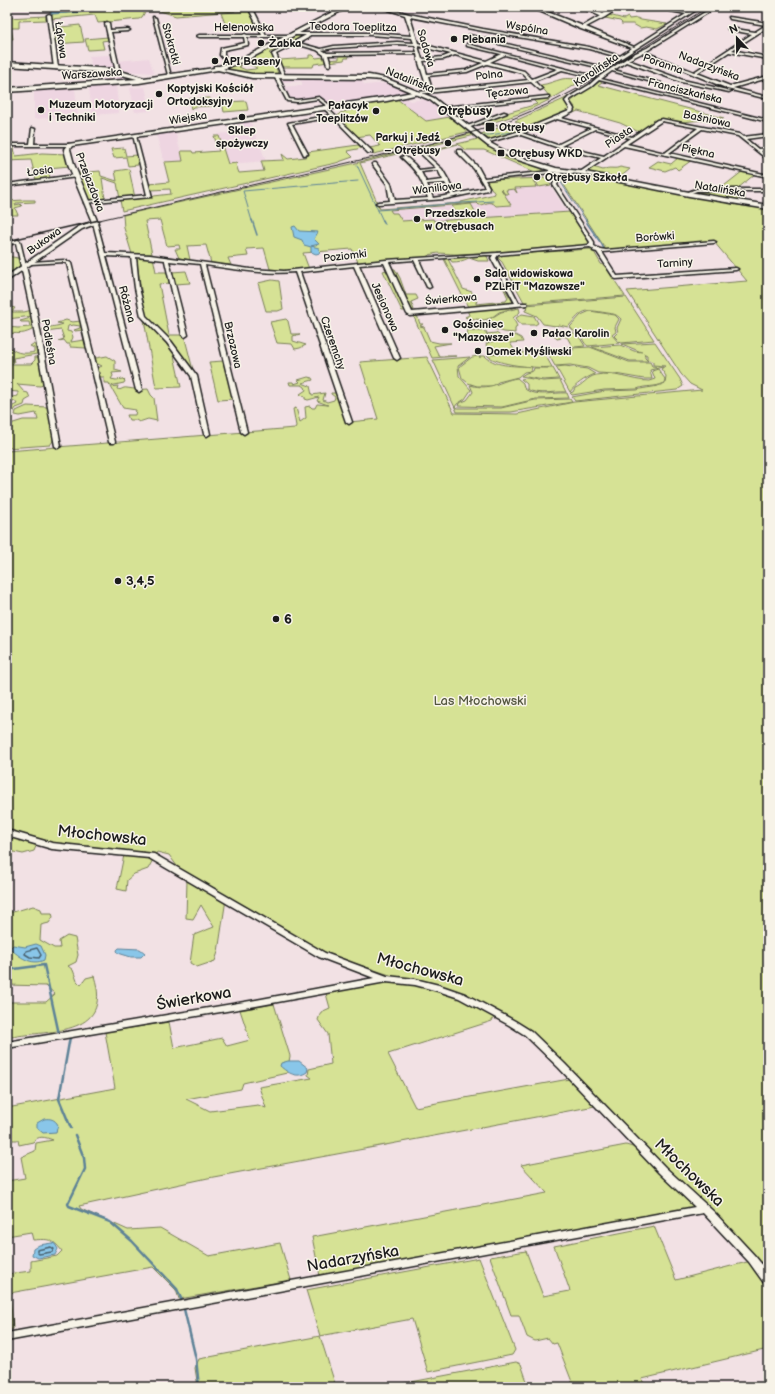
<svg xmlns="http://www.w3.org/2000/svg" width="775" height="1394" font-family="'Balsamiq Sans',sans-serif">
<style>
.built{fill:#eed5e1}
.green{fill:#d6e295;stroke:#797f58}
.water{fill:#89c6e9;stroke:#5d8297}
.lines{fill:none;stroke-linecap:round;stroke-linejoin:round}
.shore{stroke:#48606e;stroke-width:1.5}
.stream-far2{stroke:#5d8297;stroke-width:1}
.stream-far1{stroke:#5d8297;stroke-width:1.5}
.stream{stroke:#5d8297;stroke-width:2.5}
.minor-casing{stroke:#1c1c1c;stroke-width:3}
.tertiary-casing{stroke:#1c1c1c;stroke-width:3}
.secondary-casing{stroke:#1c1c1c;stroke-width:3}
.minor{fill:#f7f3e8;fill-rule:evenodd}
.tertiary{fill:#f7f3e8;fill-rule:evenodd}
.secondary{fill:#f7f3e8;fill-rule:evenodd}
.rail-far1{stroke:#1c1c1c;stroke-width:1}
.rail{stroke:#1c1c1c;stroke-width:1.5}
.poi-dot{fill:#1c1c1c;stroke:#f7f3e8;stroke-width:1.5}
.labels{text-anchor:middle;dominant-baseline:central;stroke-width:3;stroke-linejoin:round;paint-order:stroke}
.far-street-label{font-size:11px;fill:#1c1c1c;stroke:#f7f3e8}
.far-poi-label{font-size:11px;font-weight:bold;fill:#1c1c1c;stroke:#f7f3e8;text-anchor:start}
.far-quarter-label{font-size:13px;font-weight:bold;fill:#1c1c1c;stroke:#f7f3e8}
.poi-label{font-size:13px;font-weight:bold;fill:#1c1c1c;stroke:#f7f3e8;text-anchor:start}
.park-label{font-size:13px;fill:#545740;stroke:#f7f3e8}
.near-street-label{font-size:16px;fill:#1c1c1c;stroke:#f7f3e8}
</style>
<rect width="100%" height="100%" fill="#f2e1e4"/>
<filter id="ink" filterUnits="userSpaceOnUse"><feTurbulence type="fractalNoise" baseFrequency=".025" numOctaves="2"/><feDisplacementMap in="SourceGraphic" scale="8" xChannelSelector="R" yChannelSelector="G"/><feConvolveMatrix kernelMatrix="1 2 1 2 8 2 1 2 1" color-interpolation-filters="sRGB"/></filter>
<g filter="url(#ink)">
<g class="built">
<polygon points="108,55 109,56 113,56 117,71 92,68 89,56"/>
<polygon points="149,58 154,73 121,71 118,61"/>
<polygon points="101,72 114,73 134,79 102,82"/>
<polygon points="279,77 368,79 364,79 366,81 362,82 365,85 388,83 410,92 390,98 331,105 321,97 291,100 286,90 287,90 286,88 284,87 303,85 301,81 282,83"/>
<polygon points="116,85 119,113 92,115 89,87"/>
<polygon points="145,87 151,111 135,112 130,88"/>
<polygon points="75,88 78,116 34,119 34,90"/>
<polygon points="405,96 410,101 429,99 448,113 446,114 451,117 426,121 398,100 397,99"/>
<polygon points="250,121 266,161 228,164 218,134 240,132 243,130 241,122"/>
<polygon points="175,131 183,161 164,162 156,134"/>
<polygon points="544,176 567,212 388,225 381,210 462,204 461,202 495,194 486,180"/>
</g>
<g class="green">
<polygon points="80,7 233,7 235,11 176,16 160,11 145,12 142,17 139,19 98,23 95,15 51,19 51,14 81,12"/>
<polygon points="252,11 258,25 243,27 242,25 226,26 221,13"/>
<polygon points="609,15 624,19 628,17 629,19 637,18 641,20 667,24 657,29 646,27 640,28 633,24 621,24 622,23 620,21 605,18"/>
<polygon points="46,16 46,20 19,21 19,28 11,28 13,39 7,39 7,18"/>
<polygon points="80,25 84,42 54,44 51,28"/>
<polygon points="295,36 305,36 269,53 271,55 277,55 280,60 309,58 309,55 313,55 316,58 324,57 326,60 339,59 339,55 347,55 349,58 345,58 344,60 314,64 313,67 276,67 278,74 248,74 228,69 237,64 241,66 239,67 246,70 255,69 257,68 249,64 241,63"/>
<polygon points="108,37 109,40 102,41 104,49 88,50 85,39"/>
<path d="M587,76C563,96 507,123 476,125L473,123L537,104L533,100L550,97L540,85C549,84 554,81 562,79C572,77 578,82 587,76Z"/>
<polygon points="600,77 587,87 566,99 565,102 569,108 569,111 530,128 515,121 564,99"/>
<path d="M600,81H603L598,85L724,118L682,122L660,119L655,120L639,132L620,123L578,111L571,114L575,110L574,107H575L571,102C573,98 594,86 600,81Z"/>
<polygon points="210,98 212,106 193,107 191,109 189,99"/>
<polygon points="397,99 426,121 450,117 456,119 467,130 471,131 374,154 369,148 380,146 370,135 356,137 336,117 339,115 340,113 354,109 350,106"/>
<polygon points="246,101 248,110 224,112 222,102"/>
<polygon points="522,125 529,128 490,140 481,134 503,126 512,129"/>
<path d="M473,133L475,135L360,163L380,209L461,203V202L495,194L486,180L547,178L551,185L539,187L535,180L533,181L538,187L535,185L536,187L515,188L517,193L514,189L506,190L508,194H505L501,189L511,205L496,206C490,199 485,205 479,205L477,203L390,210L392,213H397L402,221L433,219L434,221L570,212L589,243L583,246C541,249 500,252 459,254C447,255 436,250 426,257L358,262L352,249L303,253L309,269L289,271L270,269L264,248L246,249L248,256L228,258L231,265L211,263L206,245L187,246L190,260L179,258L175,249H180L179,245L167,246L160,220L145,221L152,254H132L124,228L123,215L352,164Z"/>
<polygon points="214,136 219,136 228,164 238,163 236,165 239,173 264,171 261,161 284,160 282,154 288,159 305,157 309,155 308,152 358,145 362,148 347,151 353,157 336,163 122,211 120,200 171,194 170,189 151,190 149,184 169,182 164,162 183,161 181,151 192,151 193,153 219,151"/>
<polygon points="478,139 508,158 540,166 544,172 535,172 484,150 465,150 458,144 439,149 440,151 413,153 424,149 427,151"/>
<polygon points="13,145 16,156 42,153 67,154 70,166 48,168 50,178 36,180 31,160 7,161 7,147"/>
<polygon points="124,148 126,156 137,155 138,165 128,166 126,157 114,158 111,149"/>
<polygon points="679,157 692,160 678,170 675,167 665,171 649,167 658,161 671,164"/>
<path d="M593,167L603,170C609,166 615,170 620,167L630,169L618,179L586,172Z"/>
<polygon points="129,169 135,198 120,199 117,183 102,178 105,199 89,201 78,173 100,171 101,176 117,181 115,171"/>
<polygon points="743,171 755,174 737,189 720,189"/>
<polygon points="567,176 584,176 743,206 768,209 768,1276 703,1206 539,1042 464,995 402,979 341,959 322,955 226,899 218,952 215,961 197,967 190,963 194,935 214,927 201,905 193,919 186,918 187,880 169,855 157,852 148,869 134,874 127,880 126,891 117,889 125,850 81,850 68,845 37,844 34,851 23,854 9,851 7,839 7,451 295,428 296,426 293,409 296,408 300,422 306,418 305,407 310,406 312,408 315,408 317,404 328,405 317,401 319,397 308,400 305,399 305,397 301,395 300,394 306,390 305,387 302,385 290,385 289,382 293,382 294,384 300,382 298,380 308,377 312,378 313,380 302,383 310,386 312,395 325,393 323,400 327,402 334,400 335,397 331,394 331,393 337,393 350,422 378,419 360,362 427,357 454,413 517,414 574,402 702,390 690,384 681,374 627,291 747,281 714,242 603,250 605,248 564,185 562,181"/>
<polygon points="697,191 742,191 746,202 694,193"/>
<polygon points="24,200 35,200 35,202 16,203 15,205 20,204 22,206 15,208 18,215 7,215 7,201"/>
<polygon points="471,204 477,215 458,216 452,206"/>
<polygon points="590,249 593,250 601,264 605,266 625,296 523,304 524,302 502,262 498,258 503,255"/>
<path d="M483,255L487,256L489,261H478L469,258C462,261 459,262 452,262L450,259H448L463,289L472,292L477,302H476V304L506,301L508,298L503,287H499L503,286L513,302L510,304L468,307L443,257Z"/>
<polygon points="7,256 18,258 20,266 7,275"/>
<polygon points="138,256 153,257 156,272 168,272 170,283 159,284 169,335 184,335 193,370 145,316 136,257"/>
<polygon points="390,269 395,269 400,278 406,295 416,295 418,299 411,302 414,310 402,311 383,271"/>
<polygon points="186,271 190,283 175,284 172,272"/>
<polygon points="272,280 279,281 283,309 278,311 266,311 258,283"/>
<path d="M626,297L654,340L621,343L614,336L618,332L617,328L621,319C616,314 614,314 607,313C583,309 584,309 568,327L559,325L556,326L543,324L537,316L525,311V310L528,309L526,307H523L526,306L525,305Z"/>
<polygon points="7,306 15,308 12,312 24,312 32,310 33,316 7,319"/>
<polygon points="516,306 517,307 499,312 491,318 484,320 467,318 465,317 469,315 468,312 464,311 468,309"/>
<polygon points="519,308 520,312 513,318 517,326 515,329 515,333 504,332 488,327 487,325 490,324 488,324 488,320 501,312"/>
<path d="M590,311L615,315L619,319L615,327L616,332L612,335L619,343L588,346C583,343 583,338 579,334C575,332 573,331 570,327L581,315Z"/>
<polygon points="522,314 534,316 538,323 535,325 521,325 516,318"/>
<polygon points="413,315 417,315 420,324 423,324 420,326 424,327 430,341 439,343 451,343 434,346 439,356 457,356 432,358"/>
<path d="M31,318L32,330C20,336 17,332 8,334L9,336L7,338V327L18,328L30,327L29,322H21L20,321Z"/>
<polygon points="286,319 288,321 291,334 300,334 293,336 293,341 306,345 300,348 295,349 292,344 277,343 270,322"/>
<path d="M66,320L72,322L81,321L83,330L75,331L74,330L80,328V326L73,325L68,326L67,331L71,332L73,337L71,342L84,340L87,344L86,348L70,347V344H67L64,340L58,341L64,339L61,330L46,332L42,330C48,326 57,327 63,324L57,323Z"/>
<polygon points="144,320 173,351 181,387 156,388"/>
<path d="M469,330L487,332L486,334L491,339L495,337H490L487,334L496,333L499,335L500,338L490,341L489,339C483,338 474,341 469,339L467,331Z"/>
<polygon points="572,332 578,335 585,346 564,348 572,346 567,337 560,336 561,338 557,339 553,334"/>
<polygon points="515,335 521,338 523,342 510,343 515,351 523,351 491,354 486,345 487,343"/>
<path d="M655,342L680,379L683,386L677,390L575,401L572,397L605,391L637,390C646,387 656,388 665,383L666,376L661,369L665,366L653,365V362L647,359V355C640,351 631,348 622,344Z"/>
<path d="M33,344L35,345L37,354L13,358L14,362L12,364H31L35,360V357H39L43,385L40,386L17,384L24,392L28,393L30,398L25,401L24,405L16,408L12,414L7,415V409L17,404L15,401L7,400V398L18,396V392L7,391V349L11,348C16,354 27,354 34,352V348L30,346Z"/>
<polygon points="620,345 634,351 642,352 645,355 645,358 648,361 630,361 592,347"/>
<polygon points="590,347 629,362 650,362 652,366 663,367 650,370 652,379 644,379 615,374 598,373 588,368 570,365 555,366 547,352 550,350 571,349 571,350 574,350 572,348"/>
<path d="M539,351L544,353L552,367C540,369 495,365 487,355L520,353V354H522L521,353Z"/>
<polygon points="94,355 96,358 107,356 115,361 115,370 122,372 112,373 113,376 111,379 116,380 123,379 125,381 124,383 110,386 109,383 104,383 104,377 100,377 99,375 101,373 99,372 98,368 102,366 96,363"/>
<path d="M479,356L480,358V356H485C497,368 517,365 532,367L531,371L524,372L518,377L498,382L493,386H477L468,383L462,378L459,367L472,357Z"/>
<polygon points="470,357 458,366 459,376 471,390 465,399 457,404 455,407 457,408 501,408 535,400 570,399 572,402 511,412 457,412 433,360"/>
<polygon points="223,361 233,399 218,400 209,362"/>
<path d="M565,366L587,369L595,374C585,378 575,385 570,392L556,367Z"/>
<polygon points="534,368 553,368 559,379 543,380 521,376 526,373 533,371"/>
<path d="M658,369L665,379L664,383C655,388 646,385 637,389L604,390L572,395L570,393L573,392L575,388C583,385 587,377 596,375C613,371 632,381 649,381L655,379L652,371Z"/>
<path d="M517,378L523,383L524,388C534,398 554,392 567,393L569,398L536,399L502,407L458,406L459,403L467,400L473,392L470,385C492,391 498,381 517,378Z"/>
<path d="M527,378L543,381L560,380L566,392C554,391 538,396 527,389V384L521,379Z"/>
<path d="M118,386L117,389C122,391 122,387 127,388C134,389 140,390 148,389L151,395L154,398L157,421L148,419L139,422L136,420H129L127,415H135L136,410L123,408L111,387Z"/>
<polygon points="27,406 47,407 52,424 51,426 54,430 53,441 50,445 7,448 7,425 23,420 38,420 36,413 20,416 15,415 16,411"/>
<path d="M33,906L41,909L42,913H52L53,917L49,923L41,925L40,940L54,948H60L59,941L67,936L75,938L78,955L76,962L68,966L73,970L77,981L81,985L86,978L94,976C114,1039 45,1029 7,1038V1002H46L55,994L46,986L7,985V972L12,968L7,966V912H13Z"/>
<path d="M386,979C418,985 447,991 475,1006C481,1009 489,1012 494,1017L492,1021L388,1054L415,1107L569,1079L595,1106L208,1178L79,1206L81,1209L128,1230L160,1228L209,1256L280,1243L291,1280L179,1299L176,1290L153,1267L10,1293L13,1329L7,1330V1274L31,1271V1261L57,1256L62,1251C52,1238 48,1239 33,1240L31,1232L7,1236V1181L25,1178L21,1157L35,1151L36,1143L53,1140C45,1137 38,1135 33,1142L19,1145L18,1140H7V1108L115,1088L105,1032L169,1022L174,1048L222,1038L227,1046L250,1040L240,1010L274,1004L290,1056L287,1073L243,1083L241,1089L186,1099L210,1111L258,1105L266,1108L259,1087L312,1078L308,1075L309,1069L331,1064L328,1034L318,1020L321,1012L330,1008L325,990Z"/>
<polygon points="626,1145 636,1148 695,1207 320,1276 312,1237 547,1193 521,1165"/>
<polygon points="654,1226 676,1280 751,1261 768,1285 768,1349 642,1379 645,1387 574,1387 557,1343 553,1344 548,1338 535,1341 527,1337 519,1315 511,1315 490,1257 526,1251 543,1296 570,1291 554,1246"/>
<polygon points="479,1258 515,1350 512,1355 428,1372 412,1319 320,1336 336,1387 198,1387 195,1368 199,1359 320,1336 306,1290"/>
<polygon points="516,1362 521,1364 529,1387 385,1387"/>
</g>
<g class="water">
<polygon points="50,7 80,7 81,12 51,14"/>
<polygon points="295,226 299,231 318,232 314,239 319,244 311,246 319,248 320,253 316,254 311,252 311,247 304,245 302,240 294,237 292,227"/>
<path d="M36,944L41,946L45,955L44,960C32,966 19,957 10,948L13,945L25,947Z"/>
<polygon points="119,948 140,949 145,953 141,957 131,957 118,953 117,950"/>
<path d="M288,1061H299L308,1068L307,1072C297,1079 288,1073 280,1066L281,1063Z"/>
<path d="M44,1119C50,1118 55,1119 58,1125L56,1132L43,1133L37,1128V1123Z"/>
<polygon points="52,1243 55,1244 58,1249 55,1255 38,1258 32,1255 33,1249 39,1245"/>
</g>
<g class="lines">
<g class="shore">
<polygon points="37,948 41,955 39,958 30,957 25,954 26,951"/>
<polygon points="51,1247 54,1249 52,1252 39,1254 37,1252 37,1250"/>
</g>
<g class="stream-far2">
<polyline points="505,133 515,132"/>
<polyline points="484,135 489,135"/>
<polyline points="490,135 504,133"/>
<polyline points="357,165 383,221"/>
<polyline points="718,201 751,206"/>
<polyline points="462,203 493,201"/>
<polyline points="378,210 462,203"/>
<polyline points="252,221 243,191 358,181"/>
<polyline points="586,221 560,181 566,174 592,176"/>
</g>
<g class="stream-far1">
<polyline points="252,220 257,235"/>
<polyline points="383,220 385,224"/>
<polyline points="586,220 587,222"/>
<polyline points="587,223 600,242"/>
<polyline points="601,243 604,249"/>
<polyline points="494,264 504,282"/>
<polyline points="507,287 513,300"/>
</g>
<g class="stream">
<polyline points="7,970 44,965 59,1034"/>
<polyline points="70,1037 59,1099 71,1128"/>
<polyline points="75,1135 84,1158 85,1169 68,1204 69,1206 110,1222 132,1241 177,1289 182,1301"/>
<polyline points="184,1309 196,1359 199,1387"/>
</g>
<g class="minor-casing">
<g id="minor">
<polygon points="248,7 252,7 266,35 290,35 292,36 290,37 247,37 248,45 224,50 224,55 229,61 226,62 220,55 221,48 245,43 244,37 199,37 197,36 199,35 243,35 245,34 247,35 262,35"/>
<path d="M379,7H385L409,14L483,29L589,47L620,56L632,48L581,29L530,7H535L583,26L600,16L580,7H585L603,14L615,7H620L605,17L586,27L634,47L686,14L650,7H659L689,12L697,7H701L592,77L562,70L534,81L542,89L540,90L531,82L417,94L415,93L416,92L428,91L418,60L417,54L328,55L331,65L329,66L327,65L324,55L317,50L296,44L276,54L285,76L282,77L272,54L306,35H292V33H370L412,36L405,15ZM410,17L483,31L589,49L618,57L603,67L469,35V37L601,68L590,75L467,44V46L501,54L486,61L418,43ZM310,35H370L412,38L414,43L397,42L334,46L321,49L299,43L308,38ZM397,44L415,45L417,52L327,53L322,50L334,48ZM418,46L451,54L443,57L422,59ZM455,55L483,63L466,70L427,74L423,61L444,59ZM505,55L558,69L532,79L524,71L490,62ZM487,64L522,73L529,80L432,90L428,76L467,72Z"/>
<path d="M713,7H717L645,52L694,72L752,34L730,30L728,29L729,28L755,32L766,25L730,19L729,17L768,23V27L732,50L768,57V59L729,52L697,73L730,86L768,76V78L733,88L768,97V99L727,89L726,88L642,53L628,60L683,80L731,91L729,92L681,82L626,62L614,70L661,83L659,84L612,71L601,79L768,120V122L599,80L591,87L571,99L569,101L574,109L573,112L561,118L632,137L657,120L662,119L739,134L743,137L768,134V136L746,139L758,149L768,148V150L761,151L768,157V160L738,136L702,129L669,153L768,175V177L624,146L582,174H580V172L601,158L556,147L518,134L486,143L484,142L523,130L569,111L570,109L565,101L569,97L589,85L597,78L631,55L647,48ZM557,119L591,128L557,145L522,133ZM662,121L698,128L665,153L627,144ZM595,129L630,138L604,156L561,146Z"/>
<polygon points="760,7 768,8 768,10 760,9"/>
<polygon points="49,14 51,15 58,68 56,69 54,68 47,15"/>
<polygon points="153,17 156,18 171,76 168,75"/>
<polygon points="107,22 109,23 110,30 128,29 130,30 128,31 111,32 120,72 118,73 116,72 105,23"/>
<polygon points="276,75 278,76 289,99 297,100 319,97 331,106 328,107 318,99 297,102 287,101 274,76"/>
<polygon points="548,96 549,96 549,98 444,109 442,108 444,107"/>
<polygon points="323,106 325,106 372,151 372,153 368,153 333,117 292,124 308,154 304,155 288,123 331,115 323,108"/>
<polygon points="504,112 507,113 468,128 465,127"/>
<polygon points="32,128 35,129 34,144 70,144 72,145 70,146 10,146 9,145 11,144 30,144"/>
<polygon points="7,129 9,129 10,130 7,131"/>
<polygon points="133,135 136,136 152,197 84,203 84,201 86,201 147,195"/>
<path d="M457,150H461L478,167L484,178L551,171L553,172L551,173L485,180L489,187L488,190L445,199L378,204L376,203L378,202L390,201L387,184L372,164L374,163H376L391,184L395,200L428,198C421,178 417,171 401,157L405,156L414,164L419,170L436,168L422,155V153H424L442,169L449,181V182L455,194L484,188L485,187L474,169L457,152ZM438,170L443,180L426,182L421,172ZM445,183L451,195L433,198L427,184Z"/>
<path d="M557,172L561,173L557,185L594,242V246L600,249L606,250L714,241L716,242L714,243L602,252L617,276L736,268L738,269L736,270L616,279L614,278L597,252L593,251L594,249L590,247L498,255L496,258L519,303H527V305L410,316L407,314L384,263L359,265L400,358L397,360L394,358L354,266L300,272L352,422L349,424L346,422L295,272C265,275 234,269 205,265L247,432L244,434L241,432L200,264L169,261L188,335L185,337L182,335L165,261V260L136,257L139,288L146,316L171,341L197,376L210,434L207,436L204,434L191,376L167,343L141,316L135,288L131,257L106,256L142,390L139,392L136,390L93,223V222L97,223L105,253L150,255L250,269L284,271L386,260L497,253L589,245L590,242L553,185ZM485,255H493L491,258L515,303L412,312L389,262L414,260L427,287L429,288L431,287L419,260Z"/>
<polygon points="75,175 77,176 77,177 7,186 7,184"/>
<polygon points="696,189 768,189 768,191 697,191 688,194 686,193"/>
<polygon points="18,240 20,241 36,308 61,446 58,448 55,446 30,308 16,243 7,245 7,243"/>
<polygon points="65,260 71,263 115,442 114,443 110,443 109,442 67,264 64,262 31,264 29,263 31,262"/>
<polygon points="7,830 52,843 154,854 325,953 387,976 415,979 439,985 465,994 515,1021 531,1031 565,1064 665,1167 714,1212 755,1256 768,1272 768,1284 764,1283 749,1262 703,1213 7,1341 7,1333 695,1207 659,1173 559,1068 525,1035 509,1025 459,998 438,991 415,985 386,982 256,1006 7,1048 7,1042 256,1000 374,978 319,957 149,858 52,849 7,836"/>
</g>
</g>
<g class="tertiary-casing">
<polygon id="tertiary" points="417,91 419,92 419,94 387,101 72,146 70,149 74,164 98,223 82,229 7,281 7,276 78,227 92,222 68,164 64,149 68,144 387,97"/>
</g>
<g class="secondary-casing">
<polygon id="secondary" points="342,7 349,7 247,60 223,69 252,74 369,75 385,78 434,98 492,144 513,155 556,168 580,171 689,192 768,205 768,209 689,196 580,174 549,172 549,170 509,157 488,146 430,100 382,80 369,79 252,78 218,70 139,83 7,92 7,88 137,79 114,73 7,66 7,62 114,69 144,78 214,68 214,66 219,66 243,58"/>
</g>
<use href="#minor" class="minor"/>
<use href="#tertiary" class="tertiary"/>
<use href="#secondary" class="secondary"/>
<polyline class="rail-far1" points="95,221 430,144 498,125 546,105 577,89 708,7"/>
<polyline class="rail" points="7,241 99,220"/>
</g>
</g>
<g class="poi-dot">
<circle cx="454" cy="39" r="4"/>
<circle cx="261" cy="43" r="4"/>
<circle cx="215" cy="61" r="4"/>
<circle cx="159" cy="94" r="4"/>
<circle cx="41" cy="110" r="4"/>
<circle cx="376" cy="111" r="4"/>
<circle cx="242" cy="117" r="4"/>
<rect x="485" y="122" width="10" height="10" rx="2"/>
<circle cx="448" cy="143" r="4"/>
<rect x="497" y="149" width="8" height="8" rx="2"/>
<circle cx="537" cy="177" r="4"/>
<circle cx="417" cy="219" r="4"/>
<circle cx="477" cy="279" r="4"/>
<circle cx="445" cy="330" r="4"/>
<circle cx="534" cy="333" r="4"/>
<circle cx="478" cy="351" r="4"/>
<circle cx="118" cy="581" r="4"/>
<circle cx="276" cy="619" r="4"/>
</g>
<g class="labels">
<g class="far-street-label">
<text x="244" y="27">Helenowska</text>
<text transform="translate(353 27) rotate(1)">Teodora Toeplitza</text>
<text transform="translate(527 28) rotate(9)">Wspólna</text>
<text transform="translate(61 40) rotate(82)">Łąkowa</text>
<text transform="translate(171 44) rotate(75)">Stokrotki</text>
<text transform="translate(426 48) rotate(73)">Sadowa</text>
<text transform="translate(663 64) rotate(19)">Poranna</text>
<text transform="translate(709 66) rotate(21)">Nadarzyńska</text>
<text transform="translate(596 70) rotate(-34)">Karolińska</text>
<text transform="translate(92 74) rotate(-4)">Warszawska</text>
<text transform="translate(489 75) rotate(-6)">Polna</text>
<text transform="translate(410 80) rotate(22)">Natalińska</text>
<text transform="translate(685 91) rotate(14)">Franciszkańska</text>
<text transform="translate(507 92) rotate(-6)">Tęczowa</text>
<text transform="translate(188 118) rotate(-9)">Wiejska</text>
<text transform="translate(707 119) rotate(12)">Baśniowa</text>
<text transform="translate(619 137) rotate(-34)">Piasta</text>
<text transform="translate(698 151) rotate(12)">Piękna</text>
<text transform="translate(40 171) rotate(-8)">Łosia</text>
<text transform="translate(90 182) rotate(69)">Przejazdowa</text>
<text transform="translate(437 188) rotate(-7)">Waniliowa</text>
<text transform="translate(720 189) rotate(10)">Natalińska</text>
<text transform="translate(655 237) rotate(-4)">Borówki</text>
<text transform="translate(44 241) rotate(-35)">Bukowa</text>
<text transform="translate(345 256) rotate(-7)">Poziomki</text>
<text transform="translate(675 263) rotate(-4)">Tarniny</text>
<text transform="translate(451 299) rotate(-5)">Świerkowa</text>
<text transform="translate(127 304) rotate(75)">Różana</text>
<text transform="translate(385 307) rotate(66)">Jesionowa</text>
<text transform="translate(49 342) rotate(80)">Podleśna</text>
<text transform="translate(333 343) rotate(71)">Czeremchy</text>
<text transform="translate(233 345) rotate(77)">Brzozowa</text>
</g>
<g class="far-poi-label">
<text x="462" y="39">Plebania</text>
<text x="269" y="43">Żabka</text>
<text x="223" y="61">API Baseny</text>
<text x="167" y="88">Koptyjski Kościół<tspan x="167" dy="13">Ortodoksyjny</tspan></text>
<text x="49" y="104">Muzeum Motoryzacji<tspan x="49" dy="13">i Techniki</tspan></text>
<text x="368" y="105" text-anchor="end">Pałacyk<tspan x="368" dy="13">Toeplitzów</tspan></text>
<text x="499" y="127">Otrębusy</text>
<text x="242" y="130" text-anchor="middle">Sklep<tspan x="242" dy="13">spożywczy</tspan></text>
<text x="440" y="137" text-anchor="end">Parkuj i Jedź<tspan x="440" dy="13">– Otrębusy</tspan></text>
<text x="509" y="153">Otrębusy WKD</text>
<text x="545" y="177">Otrębusy Szkoła</text>
<text x="425" y="213">Przedszkole<tspan x="425" dy="13">w Otrębusach</tspan></text>
<text x="485" y="273">Sala widowiskowa<tspan x="485" dy="13">PZLPiT "Mazowsze"</tspan></text>
<text x="453" y="324">Gościniec<tspan x="453" dy="13">"Mazowsze"</tspan></text>
<text x="542" y="333">Pałac Karolin</text>
<text x="486" y="351">Domek Myśliwski</text>
</g>
<g class="far-quarter-label">
<text x="465" y="111">Otrębusy</text>
</g>
<g class="poi-label">
<text x="126" y="581">3,4,5</text>
<text x="284" y="619">6</text>
</g>
<g class="park-label">
<text x="480" y="701">Las Młochowski</text>
</g>
<g class="near-street-label">
<text transform="translate(102 836) rotate(6)">Młochowska</text>
<text transform="translate(420 970) rotate(15)">Młochowska</text>
<text transform="translate(194 999) rotate(-10)">Świerkowa</text>
<text transform="translate(689 1173) rotate(44)">Młochowska</text>
<text transform="translate(353 1259) rotate(-10)">Nadarzyńska</text>
</g>
</g>
<rect width="775" height="1394" fill="none" stroke="#f7f3e8" stroke-width="24"/>
<rect x="12" y="12" width="751" height="1370" fill="none" stroke="#1c1c1c" stroke-width="1.5" filter="url(#ink)"/>
<g transform="translate(737 38) rotate(338)" stroke="#f7f3e8" stroke-width="3" paint-order="stroke">
<path d="M0-3L7 15L0 10L-7 15Z" fill="#1c1c1c"/>
<text y="-6" font-size="11" font-weight="bold" text-anchor="middle" fill="#1c1c1c">N</text>
</g>
</svg>
